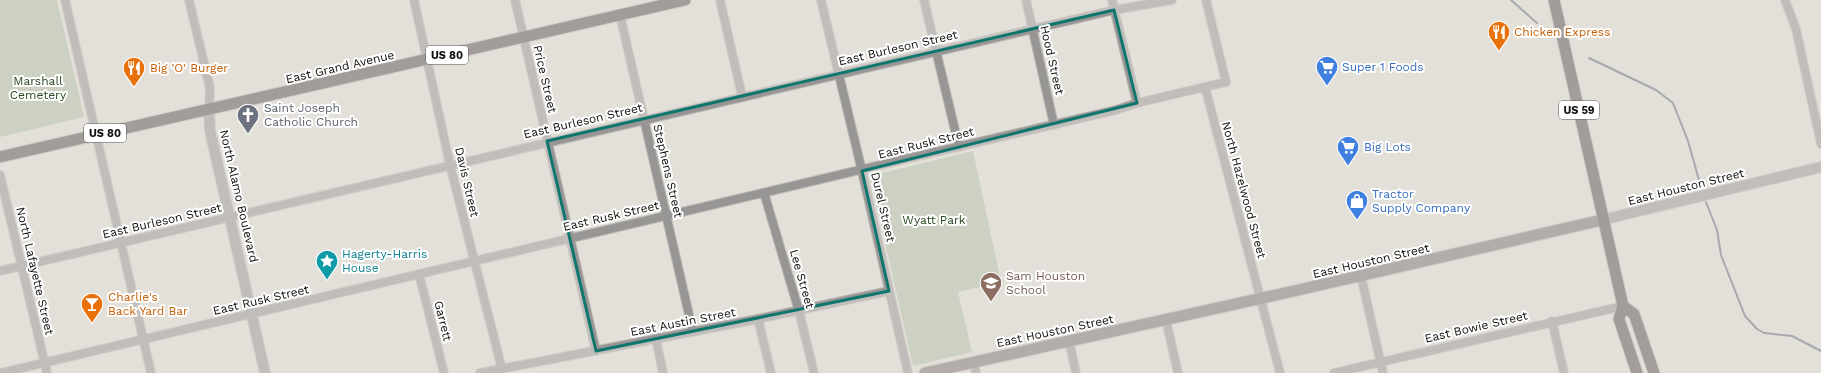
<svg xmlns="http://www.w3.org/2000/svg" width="1821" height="373" font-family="'Work Sans',sans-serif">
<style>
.green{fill:#afc2ab}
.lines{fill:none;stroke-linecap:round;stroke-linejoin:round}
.stream{stroke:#5d697b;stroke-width:2}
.minor-casing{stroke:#bdbab5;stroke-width:10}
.tertiary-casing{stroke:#bdbab5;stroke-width:12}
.secondary-casing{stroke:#bdbab5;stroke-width:13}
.trunk-casing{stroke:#bdbab5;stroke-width:13}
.minor{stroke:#989595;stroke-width:8}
.tertiary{stroke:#989595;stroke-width:10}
.secondary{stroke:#767172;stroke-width:11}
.trunk{stroke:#534e4e;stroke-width:11}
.marked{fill:none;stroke:#0f766e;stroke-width:3;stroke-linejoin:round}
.labels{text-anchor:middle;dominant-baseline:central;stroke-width:4;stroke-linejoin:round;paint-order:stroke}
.shield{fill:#fff;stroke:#595857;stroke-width:1}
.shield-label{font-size:11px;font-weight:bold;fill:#12110f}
.food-label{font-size:12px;fill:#c56008;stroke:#fff;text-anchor:start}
.street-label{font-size:12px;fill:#12110f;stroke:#fff}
.shop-label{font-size:12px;fill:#366cbe;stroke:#fff;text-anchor:start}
.park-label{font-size:12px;fill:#284822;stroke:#fff}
.worship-label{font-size:12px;fill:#5b616d;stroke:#fff;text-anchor:start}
.culture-label{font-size:12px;fill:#0d838f;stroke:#fff;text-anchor:start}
.education-label{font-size:12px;fill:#785e54;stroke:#fff;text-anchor:start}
</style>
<rect width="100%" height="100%" fill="#e3dfd9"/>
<g class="green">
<polygon points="0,0 57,0 84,117 0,137"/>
<polygon points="973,151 1001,282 958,292 972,352 913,366 870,176"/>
</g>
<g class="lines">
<g class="stream">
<polyline points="1511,0 1537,23"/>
<polyline points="1589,58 1656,90 1673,103 1688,141 1701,187"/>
<polyline points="1706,202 1717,230 1721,255 1745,316 1757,329 1764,333 1792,336 1821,351"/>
</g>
<g class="minor-casing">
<g id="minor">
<polyline points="65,0 151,373"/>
<polyline points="189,0 210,88 209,110"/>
<polyline points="414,0 450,165 502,369"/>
<polyline points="515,0 596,351"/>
<polyline points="720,0 742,96"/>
<polyline points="821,0 862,171 908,373"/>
<polyline points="924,0 959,147"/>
<polyline points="1026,0 1054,125"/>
<polyline points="1112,0 1137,103"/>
<polyline points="1785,0 1796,29 1821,144"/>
<polyline points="620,15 693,332"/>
<polyline points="1205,87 1280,373"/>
<polyline points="0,175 47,373"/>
<polyline points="764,193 799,311 814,373"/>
<polyline points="0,271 1033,29 1114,10 1172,0"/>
<polyline points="419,274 444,373"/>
<polyline points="1361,276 1383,373"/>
<polyline points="758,319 771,373"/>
<polyline points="1166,320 1178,373"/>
<polyline points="1552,321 1564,373"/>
<polyline points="656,339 663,373"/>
<polyline points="1069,341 1076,373"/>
<polyline points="973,362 976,373"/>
<path d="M1,373C373,286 744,196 1116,110L1137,103L1226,82L1206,0"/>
<polyline points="480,373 758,319 889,291"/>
<polyline points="1334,373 1623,306"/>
</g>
</g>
<g class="tertiary-casing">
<g id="tertiary">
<polyline points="209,110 210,131 265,373"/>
<polyline points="1602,220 1821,167"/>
</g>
</g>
<g class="secondary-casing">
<polyline id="secondary" points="925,373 1294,291 1602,220"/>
</g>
<g class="trunk-casing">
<g id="trunk">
<polyline points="1554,0 1623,306 1619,319 1637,373"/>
<polyline points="0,157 685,0"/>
<polyline points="1623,306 1634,314 1654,373"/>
</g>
</g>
<use href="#minor" class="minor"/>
<use href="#tertiary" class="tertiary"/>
<use href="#secondary" class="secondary"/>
<use href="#trunk" class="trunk"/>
</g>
<path d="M0 0H1821V373H0ZM1114,10L1137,103L862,171L889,291L596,351L547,141Z" fill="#e3dfd9" fill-opacity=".55" fill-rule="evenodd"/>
<path class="marked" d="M1114,10L1137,103L862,171L889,291L596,351L547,141Z"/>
<defs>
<g id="restaurant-pin" transform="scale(1.15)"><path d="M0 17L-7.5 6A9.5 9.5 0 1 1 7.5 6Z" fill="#e8710a" stroke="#fff"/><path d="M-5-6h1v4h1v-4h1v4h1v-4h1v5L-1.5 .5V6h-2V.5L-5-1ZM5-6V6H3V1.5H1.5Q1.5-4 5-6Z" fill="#fff"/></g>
<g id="supermarket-pin" transform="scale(1.15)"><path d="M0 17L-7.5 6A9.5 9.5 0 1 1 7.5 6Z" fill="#3f7fe0" stroke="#fff"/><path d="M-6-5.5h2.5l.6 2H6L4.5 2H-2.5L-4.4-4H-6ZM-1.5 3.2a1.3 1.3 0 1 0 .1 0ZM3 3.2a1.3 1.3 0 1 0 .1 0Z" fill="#fff"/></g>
<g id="church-pin" transform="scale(1.15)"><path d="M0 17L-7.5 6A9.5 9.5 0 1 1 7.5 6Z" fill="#6b7280" stroke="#fff"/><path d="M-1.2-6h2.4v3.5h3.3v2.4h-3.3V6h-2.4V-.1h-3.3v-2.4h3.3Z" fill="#fff"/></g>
<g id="shop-pin" transform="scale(1.15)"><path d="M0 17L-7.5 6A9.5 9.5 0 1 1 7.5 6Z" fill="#3f7fe0" stroke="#fff"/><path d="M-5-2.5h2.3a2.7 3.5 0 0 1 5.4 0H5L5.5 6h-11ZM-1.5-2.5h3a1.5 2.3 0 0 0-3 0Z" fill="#fff"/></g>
<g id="sight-pin" transform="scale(1.15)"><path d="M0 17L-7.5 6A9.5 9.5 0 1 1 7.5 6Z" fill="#0f9aa8" stroke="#fff"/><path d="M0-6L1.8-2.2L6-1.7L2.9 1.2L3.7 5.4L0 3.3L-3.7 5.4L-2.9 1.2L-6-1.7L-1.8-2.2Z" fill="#fff"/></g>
<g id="school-pin" transform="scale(1.15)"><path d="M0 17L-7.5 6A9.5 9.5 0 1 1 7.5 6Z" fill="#8d6e63" stroke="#fff"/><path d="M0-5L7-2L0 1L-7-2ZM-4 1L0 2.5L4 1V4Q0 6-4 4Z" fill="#fff"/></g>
<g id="bar-pin" transform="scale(1.15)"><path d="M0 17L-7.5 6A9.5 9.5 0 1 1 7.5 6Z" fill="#e8710a" stroke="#fff"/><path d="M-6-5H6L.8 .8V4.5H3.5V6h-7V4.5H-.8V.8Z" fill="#fff"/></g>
</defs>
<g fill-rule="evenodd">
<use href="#restaurant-pin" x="1499" y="32"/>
<use href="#supermarket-pin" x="1327" y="67"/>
<use href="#restaurant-pin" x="134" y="68"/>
<use href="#church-pin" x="248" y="115"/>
<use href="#supermarket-pin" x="1348" y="147"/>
<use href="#shop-pin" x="1357" y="201"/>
<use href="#sight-pin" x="327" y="261"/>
<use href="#school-pin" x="991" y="283"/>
<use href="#bar-pin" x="92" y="304"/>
</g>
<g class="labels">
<g class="shield">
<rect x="426" y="46" width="42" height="18" rx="3"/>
<rect x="1559" y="101" width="40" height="18" rx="3"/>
<rect x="84" y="124" width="42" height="18" rx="3"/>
</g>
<g class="shield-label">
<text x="447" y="55">US 80</text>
<text x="1579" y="110">US 59</text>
<text x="105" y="133">US 80</text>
</g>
<g class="food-label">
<text x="1514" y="32">Chicken Express</text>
<text x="150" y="68">Big 'O' Burger</text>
<text x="108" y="297">Charlie's<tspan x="108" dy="14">Back Yard Bar</tspan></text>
</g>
<g class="street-label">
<text transform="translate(898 48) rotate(-13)">East Burleson Street</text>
<text transform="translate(1052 60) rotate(77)">Hood Street</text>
<text transform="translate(340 67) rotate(-13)">East Grand Avenue</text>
<text transform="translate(545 79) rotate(77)">Price Street</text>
<text transform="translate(583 121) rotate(-13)">East Burleson Street</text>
<text transform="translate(926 143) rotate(-14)">East Rusk Street</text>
<text transform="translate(668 171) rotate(77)">Stephens Street</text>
<text transform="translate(467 182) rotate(77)">Davis Street</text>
<text transform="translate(1686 187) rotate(-14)">East Houston Street</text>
<text transform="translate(1244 190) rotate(75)">North Hazelwood Street</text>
<text transform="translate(239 196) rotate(77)">North Alamo Boulevard</text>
<text transform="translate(883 207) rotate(77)">Durel Street</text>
<text transform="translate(611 216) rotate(-13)">East Rusk Street</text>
<text transform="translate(162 221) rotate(-13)">East Burleson Street</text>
<text transform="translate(1371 261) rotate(-13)">East Houston Street</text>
<text transform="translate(35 271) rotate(77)">North Lafayette Street</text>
<text transform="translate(802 279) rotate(74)">Lee Street</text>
<text transform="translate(261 300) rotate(-13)">East Rusk Street</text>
<text transform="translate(443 321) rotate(76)">Garrett</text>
<text transform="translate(683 322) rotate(-11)">East Austin Street</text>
<text transform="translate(1476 327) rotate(-13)">East Bowie Street</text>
<text transform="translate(1055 331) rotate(-12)">East Houston Street</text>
</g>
<g class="shop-label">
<text x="1342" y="67">Super 1 Foods</text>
<text x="1364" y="147">Big Lots</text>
<text x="1372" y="194">Tractor<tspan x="1372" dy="14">Supply Company</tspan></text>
</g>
<g class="park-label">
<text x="38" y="81">Marshall<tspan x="38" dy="14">Cemetery</tspan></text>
<text x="934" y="220">Wyatt Park</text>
</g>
<g class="worship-label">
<text x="264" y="108">Saint Joseph<tspan x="264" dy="14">Catholic Church</tspan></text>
</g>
<g class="culture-label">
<text x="342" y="254">Hagerty-Harris<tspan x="342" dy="14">House</tspan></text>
</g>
<g class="education-label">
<text x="1006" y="276">Sam Houston<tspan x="1006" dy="14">School</tspan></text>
</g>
</g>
</svg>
